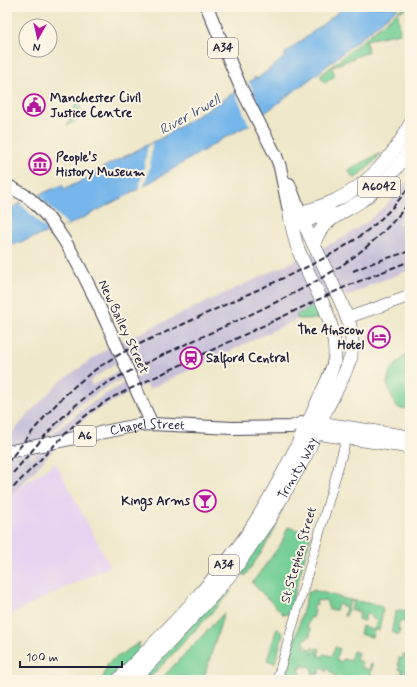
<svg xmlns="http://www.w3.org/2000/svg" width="417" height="687" font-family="Mynerve,sans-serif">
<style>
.built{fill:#e6d3f0}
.industrial{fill:#c8c0d8;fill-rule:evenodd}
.green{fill:#75cf96;stroke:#4c7868}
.water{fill:#76b6ea;stroke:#4c6c92}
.pier{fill:#efe7c9}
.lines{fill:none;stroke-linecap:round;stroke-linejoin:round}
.tertiary-casing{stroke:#414050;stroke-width:10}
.secondary-casing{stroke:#414050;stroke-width:12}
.primary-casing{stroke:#414050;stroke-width:14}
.trunk-casing{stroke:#414050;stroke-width:14}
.tertiary{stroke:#fff;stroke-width:9}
.secondary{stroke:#fff;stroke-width:11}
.primary{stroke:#fff;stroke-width:12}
.trunk{stroke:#fff;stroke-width:13}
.rail{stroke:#22223b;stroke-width:2;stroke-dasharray:6 3;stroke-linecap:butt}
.labels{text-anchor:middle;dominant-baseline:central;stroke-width:4;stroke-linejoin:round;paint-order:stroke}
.shield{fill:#fcf5e5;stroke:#63616e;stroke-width:1}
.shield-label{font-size:12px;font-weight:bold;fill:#22223b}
.poi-label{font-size:13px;font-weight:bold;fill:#22223b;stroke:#fcf5e5;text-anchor:start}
.street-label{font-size:13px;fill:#22223b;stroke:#fcf5e5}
.water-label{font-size:14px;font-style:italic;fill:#3f5678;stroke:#fcf5e5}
</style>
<rect width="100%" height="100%" fill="#fcf5e5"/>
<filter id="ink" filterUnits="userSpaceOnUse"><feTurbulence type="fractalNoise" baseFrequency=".025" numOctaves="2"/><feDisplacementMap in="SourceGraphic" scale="8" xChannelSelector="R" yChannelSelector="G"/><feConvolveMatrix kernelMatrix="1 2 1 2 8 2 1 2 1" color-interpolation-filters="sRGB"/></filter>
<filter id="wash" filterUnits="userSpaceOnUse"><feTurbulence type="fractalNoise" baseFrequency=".012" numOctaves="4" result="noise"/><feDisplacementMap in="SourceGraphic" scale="16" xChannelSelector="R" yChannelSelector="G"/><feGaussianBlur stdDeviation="0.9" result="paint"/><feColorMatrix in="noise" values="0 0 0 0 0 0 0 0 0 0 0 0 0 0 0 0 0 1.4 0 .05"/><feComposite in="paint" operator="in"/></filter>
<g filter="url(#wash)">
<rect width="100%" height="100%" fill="#efe7c9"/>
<polygon class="built" points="56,463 110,566 7,616 7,502 15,492 28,481"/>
<path class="industrial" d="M410,178V208L396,225L410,222V270L373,284L346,297L344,292L296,315L298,319L149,389L146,384L95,411L76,426L7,500V439L32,410L61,381L108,348L125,340L341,239L368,221L388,203ZM132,355L135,361L92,386L90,381L116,363ZM140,370L142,375L123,384L87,406L55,432L32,458L30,457L53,430L78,406L109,385Z"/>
<g class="green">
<polygon points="403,7 410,7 398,12 400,33 366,40 368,52 332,67 335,76 325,83 320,76"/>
<polygon points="77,101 84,115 67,126"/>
<polygon points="381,153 371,165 354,179 348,170"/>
<polygon points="316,305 320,319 298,319 296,315"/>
<polygon points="410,350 410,409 399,408 395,405 387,384 389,372"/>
<path d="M284,504C276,532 262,552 245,576L239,571Z"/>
<polygon points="288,527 311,534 289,613 284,615 252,583 281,544"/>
<polygon points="226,587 231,592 148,680 139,680"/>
<polygon points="313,590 350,600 379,605 381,606 383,610 379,631 374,630 372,637 360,634 362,626 374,630 377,620 371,618 371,615 366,614 364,621 358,619 360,612 351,610 353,602 350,601 346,616 344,616 346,607 338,604 336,610 329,610 326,600 316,601 317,605 313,606 315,610 313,618 310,617 307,627 311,629 310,636 303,641 306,645 304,647 305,649 308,647 309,650 313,647 314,648 311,653 313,654 317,648 320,649 318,655 323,657 324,654 332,656 335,647 340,649 336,660 342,662 343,659 350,661 353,651 358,653 356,660 362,662 361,667 369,670 371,664 372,664 371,680 350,680 338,676 337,680 334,679 335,675 330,673 331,670 327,669 326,672 326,669 321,667 319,674 313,674 310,666 305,667 304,665 301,666 302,668 299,669 302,677 307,676 309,680 306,680 302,678 301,680 284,680 308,592 312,592"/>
<polygon points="399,610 410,611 410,622 399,621 398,629 400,630 399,635 395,634 392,630 395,613"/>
<polygon points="224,613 203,680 196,680 179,675 176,680 168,679 167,680 160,680"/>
<polygon points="277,628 283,634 275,663 267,660"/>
<polygon points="140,642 138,652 113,680 102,680 108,663"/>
<polygon points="403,654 410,655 410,680 393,680 393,677 397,677 397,674 402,674 402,670 399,669 400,665 398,665 399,658 403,659"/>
</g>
<polygon class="water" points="345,7 399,7 318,73 249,125 226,137 144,186 79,220 68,225 7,247 7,211 20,203 62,185 65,189 94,175 94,172 163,137 235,92 256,77 257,79 286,56 284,54"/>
<g class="pier">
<polygon points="249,82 263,114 249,125 235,92"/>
<polygon points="152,143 150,166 147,177 143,189 138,192 145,163 148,145"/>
<polygon points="38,195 68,225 48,232 20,203"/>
</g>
</g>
<g filter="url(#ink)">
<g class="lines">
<g class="tertiary-casing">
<polyline id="tertiary" points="277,680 347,437"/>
</g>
<g class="secondary-casing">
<polyline id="secondary" points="347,318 410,296"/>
</g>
<g class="primary-casing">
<g id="primary">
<polyline points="207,7 241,88 276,156 280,167 290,216"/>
<polyline points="289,184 300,213"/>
<path d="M7,185C15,190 24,194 30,199C57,222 76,259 91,290C113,334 131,380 152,424"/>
<path id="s1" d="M7,452L138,425L152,424L233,428L291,427L308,421"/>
</g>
</g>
<g class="trunk-casing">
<g id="trunk">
<polyline points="295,224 319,216 338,214"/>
<path d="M314,245C319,221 343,213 361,201C368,196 374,191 380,185C392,175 401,163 410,150"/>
<polyline points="312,422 410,437"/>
<polyline points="309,432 410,447"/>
<path d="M118,680C163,634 214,584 250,530C275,492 295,451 314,410C320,394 335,370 335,353C334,311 310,284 297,246C294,236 292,226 290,216C305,211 322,207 336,200C368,185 395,155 410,124"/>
<path id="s2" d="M134,680L214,594L234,570L270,518L306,455L326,410L343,377L351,357L352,335L350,326L341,302L306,228L300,213"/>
</g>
</g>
<use href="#tertiary" class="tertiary"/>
<use href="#secondary" class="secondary"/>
<use href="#primary" class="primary"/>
<use href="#trunk" class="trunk"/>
<g class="rail">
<polyline points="353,271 375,262 410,251"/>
<path d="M7,463C41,421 67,385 115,357C137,344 162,334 186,323C216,309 246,295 277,281C329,257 376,235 410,185"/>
<path d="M7,480C36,447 61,412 99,388C113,379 129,372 144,364C177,348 210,333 243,318C308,287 365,261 410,201"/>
<polyline points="7,494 75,424 93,410 111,398 347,286 410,261"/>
</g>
</g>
</g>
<defs>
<g id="civic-ring" transform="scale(1.15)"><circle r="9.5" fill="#fcf5e5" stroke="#b5179e" stroke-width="1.5"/><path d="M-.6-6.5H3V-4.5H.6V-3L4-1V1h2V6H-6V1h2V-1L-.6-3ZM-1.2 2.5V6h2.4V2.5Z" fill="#b5179e"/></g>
<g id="museum-ring" transform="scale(1.15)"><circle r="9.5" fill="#fcf5e5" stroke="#b5179e" stroke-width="1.5"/><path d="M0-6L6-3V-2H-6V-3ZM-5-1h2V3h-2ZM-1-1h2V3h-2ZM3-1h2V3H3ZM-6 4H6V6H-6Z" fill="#b5179e"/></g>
<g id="hotel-ring" transform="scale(1.15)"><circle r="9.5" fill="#fcf5e5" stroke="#b5179e" stroke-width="1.5"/><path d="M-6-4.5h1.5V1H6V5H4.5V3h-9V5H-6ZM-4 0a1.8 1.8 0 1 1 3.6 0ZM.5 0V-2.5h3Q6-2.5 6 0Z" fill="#b5179e"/></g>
<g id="station-ring" transform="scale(1.15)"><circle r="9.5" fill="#fcf5e5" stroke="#b5179e" stroke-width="1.5"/><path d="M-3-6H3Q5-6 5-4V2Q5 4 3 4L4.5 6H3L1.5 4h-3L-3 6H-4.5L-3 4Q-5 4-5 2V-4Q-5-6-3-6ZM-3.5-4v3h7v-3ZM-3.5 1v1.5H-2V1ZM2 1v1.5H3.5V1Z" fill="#b5179e"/></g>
<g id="bar-ring" transform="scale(1.15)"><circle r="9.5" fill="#fcf5e5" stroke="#b5179e" stroke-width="1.5"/><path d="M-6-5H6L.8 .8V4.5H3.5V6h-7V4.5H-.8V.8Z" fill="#b5179e"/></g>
</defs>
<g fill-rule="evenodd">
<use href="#civic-ring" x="34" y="105"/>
<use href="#museum-ring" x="40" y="164"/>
<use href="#hotel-ring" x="379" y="337"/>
<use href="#station-ring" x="191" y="358"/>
<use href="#bar-ring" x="205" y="501"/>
</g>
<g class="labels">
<g class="shield">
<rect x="208" y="38" width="30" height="20" rx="3"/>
<rect x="358" y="177" width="42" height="20" rx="3"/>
<rect x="74" y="426" width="22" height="20" rx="3"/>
<rect x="209" y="555" width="30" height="20" rx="3"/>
</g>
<g class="shield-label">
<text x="223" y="48">A34</text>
<text x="379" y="187">A6042</text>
<text x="85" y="436">A6</text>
<text x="224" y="565">A34</text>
</g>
<g class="poi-label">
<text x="50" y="98">Manchester Civil<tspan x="50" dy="15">Justice Centre</tspan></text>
<text x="56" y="157">People's<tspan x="56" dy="15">History Museum</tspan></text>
<text x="364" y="330" text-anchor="end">The Ainscow<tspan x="364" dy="15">Hotel</tspan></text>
<text x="206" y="358">Salford Central</text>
<text x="190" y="501" text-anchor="end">Kings Arms</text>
</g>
<g class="street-label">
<text transform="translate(123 327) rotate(65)">New Bailey Street</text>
<text stroke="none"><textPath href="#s1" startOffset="143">Chapel Street</textPath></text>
<text stroke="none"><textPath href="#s2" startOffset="269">Trinity Way</textPath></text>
<text transform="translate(299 555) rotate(-74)">St Stephen Street</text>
</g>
<g class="water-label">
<text transform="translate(190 115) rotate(-29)">River Irwell</text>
</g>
</g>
<rect width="417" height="687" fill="none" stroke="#fcf5e5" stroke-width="24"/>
<g transform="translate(38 38) rotate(188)"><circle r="19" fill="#fcf5e5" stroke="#a5a1a1"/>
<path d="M0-3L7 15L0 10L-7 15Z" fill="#b5179e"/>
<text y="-6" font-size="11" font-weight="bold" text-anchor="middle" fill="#22223b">N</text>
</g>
<path d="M20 661v6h102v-6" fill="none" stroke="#22223b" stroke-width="2"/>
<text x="26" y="661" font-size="12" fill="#22223b" stroke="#fcf5e5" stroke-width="3" paint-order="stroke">100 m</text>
</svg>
